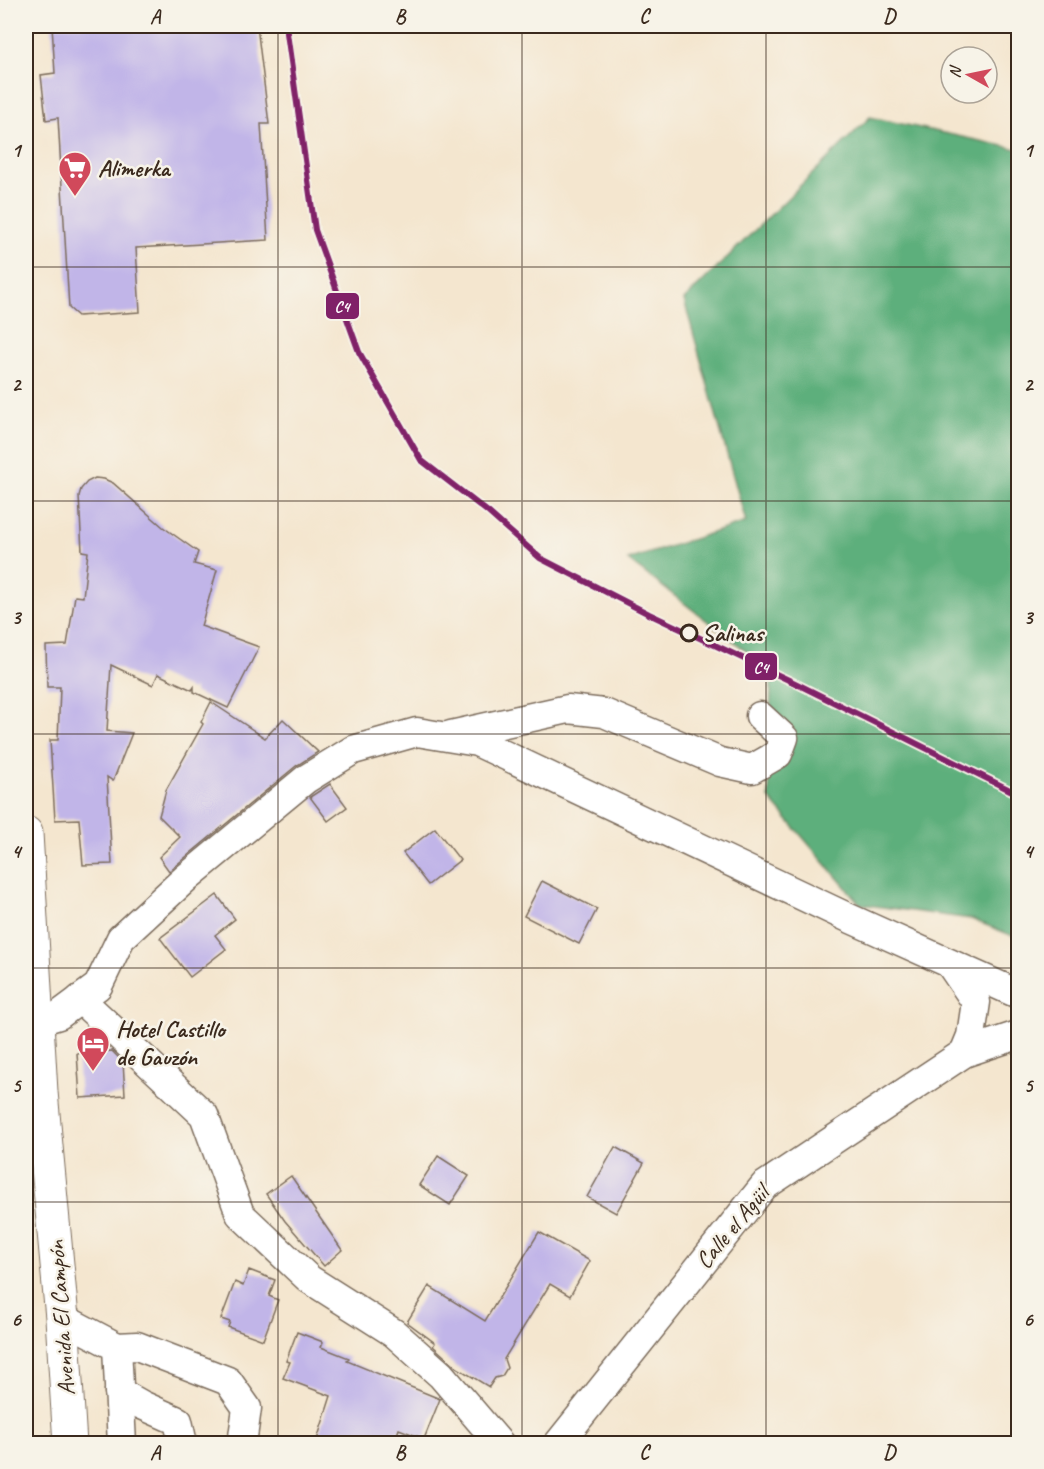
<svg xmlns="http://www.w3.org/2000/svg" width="1044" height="1469" viewBox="0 0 1044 1469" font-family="Caveat,sans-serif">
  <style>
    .forest { fill: #5daf7c; stroke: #4c6c4d; stroke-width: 1.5 }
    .building { fill: #c1b5e8 }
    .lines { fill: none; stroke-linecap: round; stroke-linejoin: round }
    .minor-casing { stroke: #7c6c5c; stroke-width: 31 }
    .major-casing { stroke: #7c6c5c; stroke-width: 35 }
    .minor { stroke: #fff; stroke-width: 28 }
    .major { stroke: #fff; stroke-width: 33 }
    .rail-1-casing { stroke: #f7f3e8; stroke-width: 10 }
    .rail-1 { stroke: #802168; stroke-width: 6 }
    .grid { fill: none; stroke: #3b2a1e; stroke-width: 1.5; stroke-opacity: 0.55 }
    .stop-dot { fill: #f7f3e8; stroke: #3b2a1e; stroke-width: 3 }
    .labels { text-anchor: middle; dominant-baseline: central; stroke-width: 5; stroke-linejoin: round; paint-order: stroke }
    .poi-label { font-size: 24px; font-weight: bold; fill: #3b2a1e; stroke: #f7f3e8; text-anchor: start }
    .stop-label { font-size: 24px; font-weight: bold; fill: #3b2a1e; stroke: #f7f3e8; text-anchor: start }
    .street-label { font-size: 24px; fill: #3b2a1e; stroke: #f7f3e8 }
    .line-badge { stroke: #f7f3e8; stroke-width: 2 }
    .badge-label { font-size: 16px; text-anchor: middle; font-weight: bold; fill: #fff }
    .neatline { fill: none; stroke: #3b2a1e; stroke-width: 2 }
    .grid-label { font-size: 20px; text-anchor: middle; font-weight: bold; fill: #3b2a1e }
  </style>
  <rect width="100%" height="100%" fill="#f7f3e8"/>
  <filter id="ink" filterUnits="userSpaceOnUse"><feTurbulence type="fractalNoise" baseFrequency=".0167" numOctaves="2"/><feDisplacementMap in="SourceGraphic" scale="12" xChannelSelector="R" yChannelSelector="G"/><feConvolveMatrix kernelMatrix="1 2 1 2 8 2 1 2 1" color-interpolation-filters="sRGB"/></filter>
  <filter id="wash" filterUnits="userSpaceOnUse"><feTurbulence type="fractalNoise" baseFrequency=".008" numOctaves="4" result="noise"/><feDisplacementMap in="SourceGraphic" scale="24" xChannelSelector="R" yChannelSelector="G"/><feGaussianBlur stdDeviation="1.35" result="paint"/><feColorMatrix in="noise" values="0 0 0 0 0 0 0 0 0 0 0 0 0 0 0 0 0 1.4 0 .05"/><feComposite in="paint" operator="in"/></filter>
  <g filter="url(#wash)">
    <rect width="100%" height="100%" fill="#f4e6cf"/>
    <path class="forest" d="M 870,117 L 1018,149 L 1018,938 L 971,919 L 860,904 L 769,798 L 771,670 L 628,560 L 746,522 L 684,300 Z"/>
    <g id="blocks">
      <g class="building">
        <path d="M 52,26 L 257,26 L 269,124 L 261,124 L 268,240 L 136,248 L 140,312 L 78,316 L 69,308 L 58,118 L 46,120 L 41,75 L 55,73 Z"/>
        <path d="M 95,478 L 104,479 L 113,483 L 163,527 L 198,552 L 194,564 L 217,570 L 201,626 L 259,647 L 228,708 L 194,692 L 194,687 L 192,690 L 158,674 L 153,685 L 111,665 L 107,731 L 132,733 L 113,781 L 107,777 L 112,864 L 83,865 L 79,819 L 55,820 L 50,740 L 58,740 L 60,687 L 47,687 L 46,646 L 67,645 L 75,596 L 83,597 L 88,552 L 82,551 L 79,496 L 81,489 L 87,482 Z"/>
        <path d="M 211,702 L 265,738 L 283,719 L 318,752 L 296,766 L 169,871 L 159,857 L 180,837 L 159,816 L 166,790 L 203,724 L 201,722 Z"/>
        <path d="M 330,784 L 347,807 L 328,821 L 310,797 Z"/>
        <path d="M 435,828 L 460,860 L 428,885 L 403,853 Z"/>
        <path d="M 542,881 L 597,909 L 579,944 L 524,916 Z"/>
        <path d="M 217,895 L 235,919 L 215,935 L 226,949 L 190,977 L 160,938 Z"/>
        <path d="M 112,1051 L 123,1062 L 125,1095 L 80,1098 L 77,1053 Z"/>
        <path d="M 615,1147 L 644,1163 L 616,1213 L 587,1197 Z"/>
        <path d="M 438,1156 L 469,1176 L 450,1205 L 419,1185 Z"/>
        <path d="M 291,1176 L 342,1250 L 324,1266 L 285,1221 L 266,1194 Z"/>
        <path d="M 539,1232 L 590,1261 L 570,1296 L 550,1284 L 504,1359 L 507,1368 L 502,1376 L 495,1378 L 489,1387 L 456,1367 L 433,1346 L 435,1343 L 407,1322 L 429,1286 L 485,1321 Z"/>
        <path d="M 249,1270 L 275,1280 L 269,1296 L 278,1300 L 263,1340 L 228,1327 L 230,1322 L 221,1319 L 235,1282 L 243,1286 Z"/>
        <path d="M 297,1332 L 323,1342 L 321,1347 L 349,1358 L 347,1361 L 440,1399 L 424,1439 L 399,1429 L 394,1443 L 316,1443 L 331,1396 L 283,1378 L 290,1362 L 286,1361 Z"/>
      </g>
    </g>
  </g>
  <g filter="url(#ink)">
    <use href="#blocks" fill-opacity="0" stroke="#7c6c5c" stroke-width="1.5"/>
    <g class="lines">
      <defs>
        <g id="minor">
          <path d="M 451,735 L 568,709 L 604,713 L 720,762 L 752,769 L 778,754 L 784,738 L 760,716"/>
          <path d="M 950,964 L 976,1002 L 971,1036 L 964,1053"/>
          <path d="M 80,999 L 204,1115 L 240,1214 L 309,1279 L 394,1333 L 441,1375 L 500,1444"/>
          <path d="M 37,1022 L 59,1015 L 98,986 L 121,938 L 186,878 L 306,779 L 353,750 L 417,732 L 477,742 L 849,918 L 1018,994"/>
          <path d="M 62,1318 L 117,1347 L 122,1444"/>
          <path d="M 117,1347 L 137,1346 L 228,1381 L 247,1408 L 242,1444"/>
          <path d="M 119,1392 L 142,1405 L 178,1421 L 183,1444"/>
          <path d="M 558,1444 L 764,1186 L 964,1053 L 1018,1035"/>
        </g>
        <path id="major" d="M 26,833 L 41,1092 L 62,1318 L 70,1444"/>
      </defs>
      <use href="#minor" class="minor-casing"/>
      <use href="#major" class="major-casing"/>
      <use href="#minor" class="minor"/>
      <use href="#major" class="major"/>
      <defs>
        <path id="rail-1" d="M 286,26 L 315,230 L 359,352 L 421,460 L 488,512 L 540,558 L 649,614 L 795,683 L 1018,794"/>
      </defs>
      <use href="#rail-1" class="rail-1-casing"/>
      <use href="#rail-1" class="rail-1"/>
    </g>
  </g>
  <path class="grid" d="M 278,26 L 278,1444M 522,26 L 522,1444M 766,26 L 766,1444M 26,267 L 1018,267M 26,501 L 1018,501M 26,734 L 1018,734M 26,968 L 1018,968M 26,1202 L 1018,1202"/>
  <defs>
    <symbol id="supermarket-pin" viewBox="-11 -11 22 30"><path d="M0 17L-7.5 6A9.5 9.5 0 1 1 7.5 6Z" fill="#d1495b" stroke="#f7f3e8"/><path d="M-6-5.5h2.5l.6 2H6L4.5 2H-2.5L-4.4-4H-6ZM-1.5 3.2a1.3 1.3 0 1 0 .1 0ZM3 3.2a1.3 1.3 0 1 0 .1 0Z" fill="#fff"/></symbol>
    <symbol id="hotel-pin" viewBox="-11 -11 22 30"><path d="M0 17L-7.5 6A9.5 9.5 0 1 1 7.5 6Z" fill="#d1495b" stroke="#f7f3e8"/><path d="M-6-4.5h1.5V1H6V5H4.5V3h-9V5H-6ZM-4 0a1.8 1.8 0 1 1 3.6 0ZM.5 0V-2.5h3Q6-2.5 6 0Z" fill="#fff"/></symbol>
  </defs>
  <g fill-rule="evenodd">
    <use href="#supermarket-pin" x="56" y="149" width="38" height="52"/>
    <use href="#hotel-pin" x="74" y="1024" width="38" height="52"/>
  </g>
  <circle class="stop-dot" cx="689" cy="633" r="8"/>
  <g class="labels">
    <g class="poi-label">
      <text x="98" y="168">Alimerka</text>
      <text x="116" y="1029">Hotel Castillo<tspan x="116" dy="28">de Gauzón</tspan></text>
    </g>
    <g class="stop-label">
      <text x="702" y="633">Salinas</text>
    </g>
    <g class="street-label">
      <text transform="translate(732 1227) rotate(-50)">Calle el Agüil</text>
      <text transform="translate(61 1318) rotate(-94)">Avenida El Campón</text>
    </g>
  </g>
  <g class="line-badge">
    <rect x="325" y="292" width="35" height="28" rx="6" fill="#802168"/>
    <rect x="744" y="652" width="34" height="29" rx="6" fill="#802168"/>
  </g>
  <g class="badge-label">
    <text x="342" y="312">C4</text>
    <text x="761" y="673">C4</text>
  </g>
  <rect width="1044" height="1469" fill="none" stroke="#f7f3e8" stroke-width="66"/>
  <g transform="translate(969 75) rotate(279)"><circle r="28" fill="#f7f3e8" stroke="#aca397" stroke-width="1.5"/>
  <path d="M0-4.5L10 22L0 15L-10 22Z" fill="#d1495b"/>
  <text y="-9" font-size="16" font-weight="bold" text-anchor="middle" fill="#3b2a1e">N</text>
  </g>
  <rect x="33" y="33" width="978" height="1403" class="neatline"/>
  <g class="grid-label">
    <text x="155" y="23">A</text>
    <text x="400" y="23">B</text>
    <text x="644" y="23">C</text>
    <text x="889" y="23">D</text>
    <text x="16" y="157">1</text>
    <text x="1028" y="157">1</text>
    <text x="16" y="391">2</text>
    <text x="1028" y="391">2</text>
    <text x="16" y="624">3</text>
    <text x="1028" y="624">3</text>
    <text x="16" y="858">4</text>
    <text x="1028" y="858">4</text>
    <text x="16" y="1092">5</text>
    <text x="1028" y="1092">5</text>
    <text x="16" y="1326">6</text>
    <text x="1028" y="1326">6</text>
    <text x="155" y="1459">A</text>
    <text x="400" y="1459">B</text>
    <text x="644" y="1459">C</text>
    <text x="889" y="1459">D</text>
  </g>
</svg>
